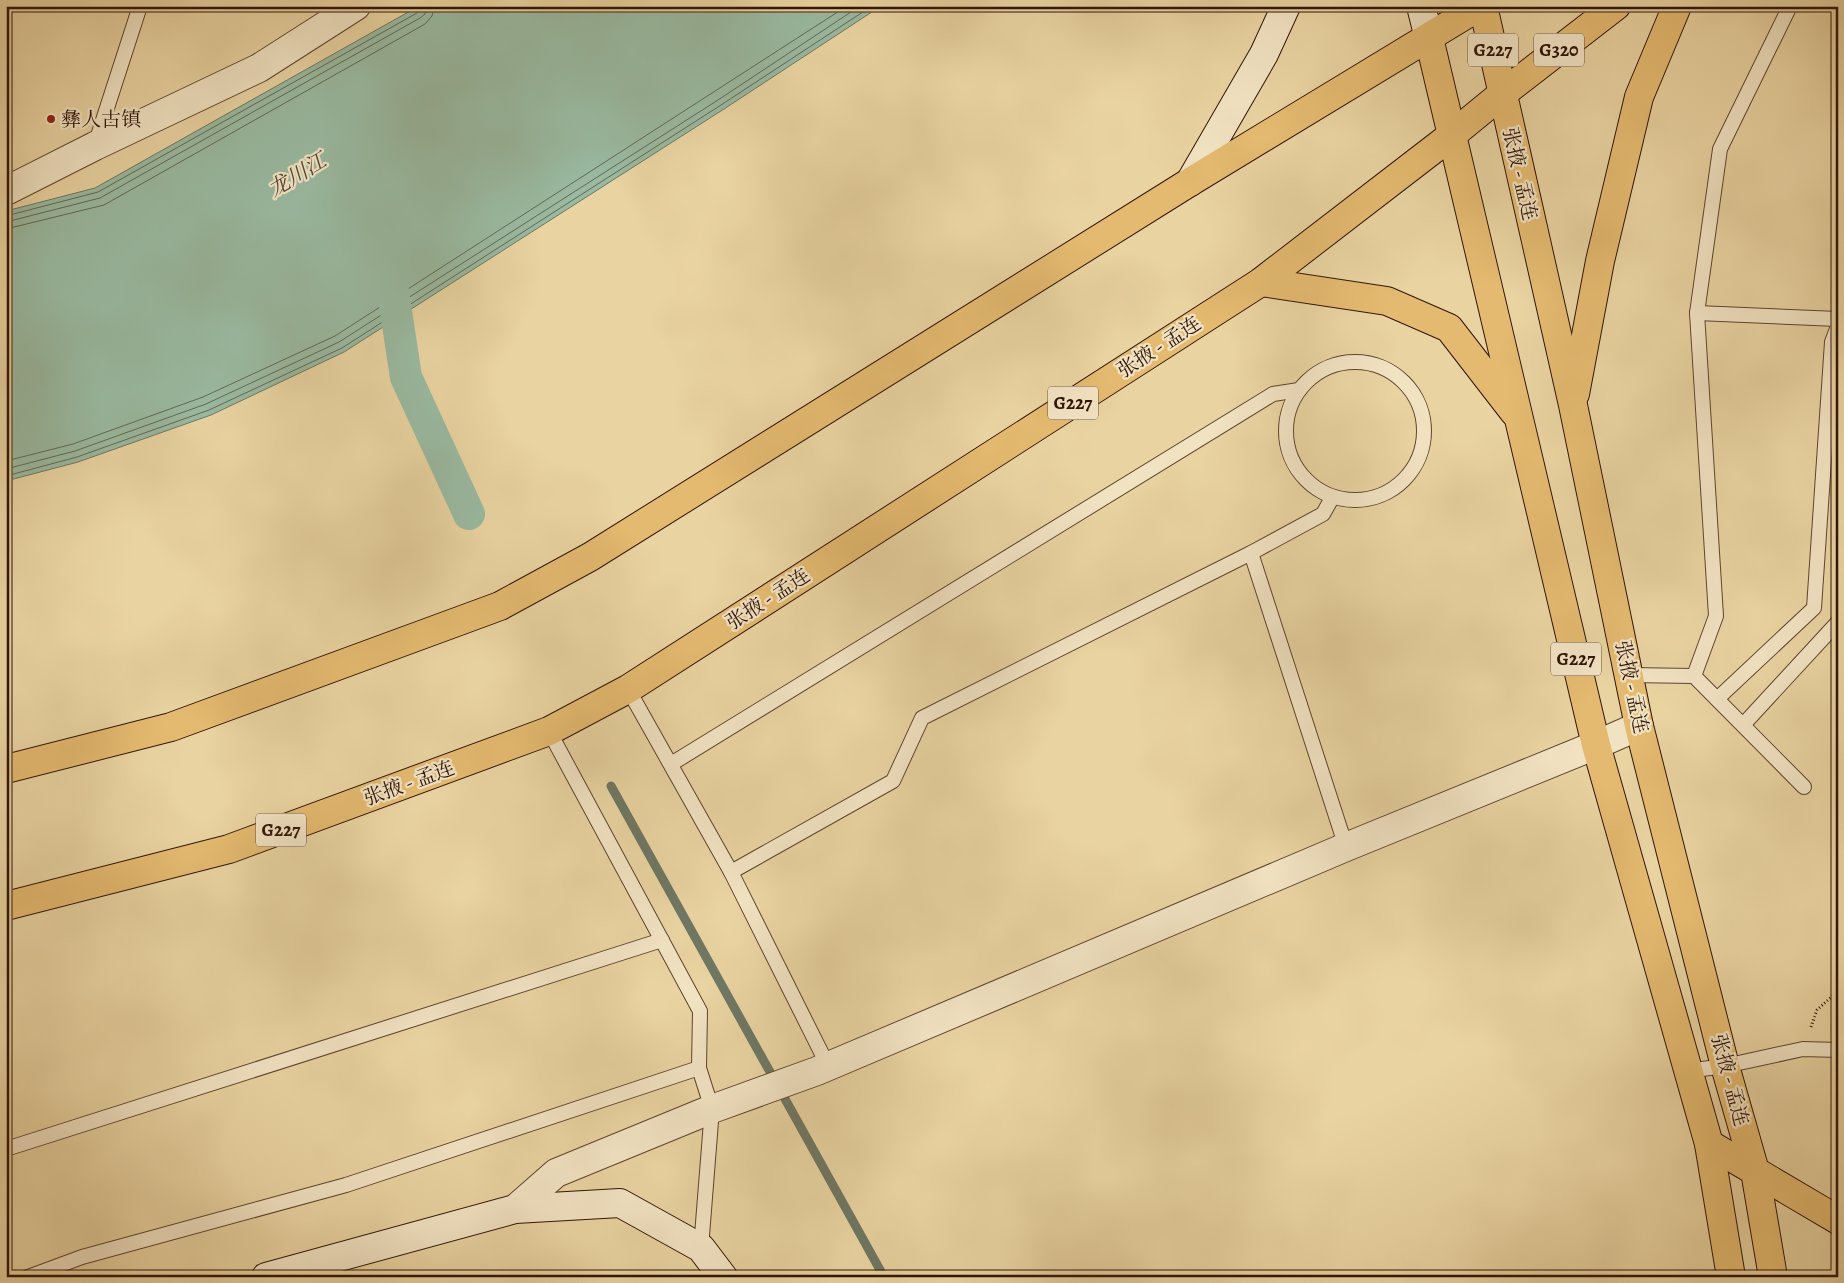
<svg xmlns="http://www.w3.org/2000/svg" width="1844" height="1283" viewBox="0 0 1844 1283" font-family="Alegreya,'Noto Serif SC',serif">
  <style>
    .water { fill: #99b9a0; stroke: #6f7763 }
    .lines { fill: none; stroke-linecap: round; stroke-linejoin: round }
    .shore { stroke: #646754; stroke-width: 1 }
    .stream { stroke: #6f7763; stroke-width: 9 }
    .canal { stroke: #99b9a0; stroke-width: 32 }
    .lane-casing { stroke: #5e442e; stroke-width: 16 }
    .street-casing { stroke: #5e442e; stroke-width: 30 }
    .secondary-casing { stroke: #301507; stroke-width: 30 }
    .primary-casing { stroke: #301507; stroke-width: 30 }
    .highway-casing { stroke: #301507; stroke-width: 30 }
    .path { stroke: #301507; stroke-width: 3; stroke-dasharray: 1 2.5; stroke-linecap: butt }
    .lane { stroke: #f1e2c2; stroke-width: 14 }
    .street { stroke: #f1e2c2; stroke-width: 28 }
    .secondary { stroke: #f1e2c2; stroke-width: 28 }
    .primary { stroke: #e4ba70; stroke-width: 28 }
    .highway { stroke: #e4ba70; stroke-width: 28 }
    .poi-dot { fill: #8f2418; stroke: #f1e2c2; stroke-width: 2 }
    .labels { text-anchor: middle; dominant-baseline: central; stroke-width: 4.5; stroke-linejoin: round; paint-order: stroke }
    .shield { fill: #f1e2c2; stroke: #6a523f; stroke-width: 1 }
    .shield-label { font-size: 19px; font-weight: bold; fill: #301507 }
    .poi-label { font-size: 20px; fill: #301507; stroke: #f1e2c2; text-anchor: start }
    .street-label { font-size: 20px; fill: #301507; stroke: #f1e2c2 }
    .water-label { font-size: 21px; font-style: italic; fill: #504635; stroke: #f1e2c2 }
  </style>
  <rect width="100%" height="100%" fill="#e9d3a1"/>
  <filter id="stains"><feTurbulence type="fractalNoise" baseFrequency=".004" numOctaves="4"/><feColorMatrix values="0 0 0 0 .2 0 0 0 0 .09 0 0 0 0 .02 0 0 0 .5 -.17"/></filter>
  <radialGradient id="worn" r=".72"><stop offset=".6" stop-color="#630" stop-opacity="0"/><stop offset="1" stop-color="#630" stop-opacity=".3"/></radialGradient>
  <path class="water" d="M 419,6 L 881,6 L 724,109 L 344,352 L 211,415 L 78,462 L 6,481 L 6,211 L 95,188 Z"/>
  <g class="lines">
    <g class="shore">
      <path d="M 6,216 L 98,192 L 417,13 L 420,6"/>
      <path d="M 6,222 L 100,198 L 420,18 L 425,14 L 427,6"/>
      <path d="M 6,229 L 104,205 L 425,24 L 432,16 L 434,6"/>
      <path d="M 6,461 L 73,444 L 203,397 L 335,336 L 847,6"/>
      <path d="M 6,469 L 75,451 L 206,404 L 339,342 L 718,100 L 860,6"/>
      <path d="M 6,476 L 77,457 L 209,410 L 342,348 L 721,105 L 872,6"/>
    </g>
    <path class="stream" d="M 611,786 L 884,1277"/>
    <path class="canal" d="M 393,275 L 392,285 L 406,377 L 469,514"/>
    <defs>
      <g id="lane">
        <path d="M 95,145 L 140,6"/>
        <path d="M 1697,313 L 1838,319"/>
        <circle cx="1355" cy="431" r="69"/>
        <path d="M 1251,553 L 1346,847"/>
        <path d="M 1629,675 L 1694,676 L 1804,787"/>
        <path d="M 1694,676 L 1716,616 L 1697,313 L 1720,149 L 1790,6"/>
        <path d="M 628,689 L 731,872 L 828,1066"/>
        <path d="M 1717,699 L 1814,608 L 1832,342 L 1838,326"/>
        <path d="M 1743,725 L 1838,622"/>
        <path d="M 549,731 L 700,1011 L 699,1068 L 712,1109 L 701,1248"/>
        <path d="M 671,764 L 1273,394 L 1299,390"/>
        <path d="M 731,872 L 893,781 L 922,718 L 1251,553 L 1323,514 L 1332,498"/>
        <path d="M 1687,1071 L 1725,1066 L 1803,1049 L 1838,1050"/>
        <path d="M 6,1149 L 662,940"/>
        <path d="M 28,1277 L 82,1257 L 346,1185 L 699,1068"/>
      </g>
      <g id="street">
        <path d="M 6,191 L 95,146 L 259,68 L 356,6"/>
        <path d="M 515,1209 L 556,1173 L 712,1109 L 817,1071 L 1346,847 L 1596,745 L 1639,726"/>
      </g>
      <g id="secondary">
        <path d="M 1421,6 L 1429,38"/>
        <path d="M 1190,182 L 1264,54 L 1286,6"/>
        <path d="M 266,1277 L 515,1209 L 620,1203 L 701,1248 L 723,1277"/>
      </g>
      <path id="primary" d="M 1709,1144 L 1838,1220"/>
      <g id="highway">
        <path d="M 1483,6 L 1573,405 L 1639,726 L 1725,1066 L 1755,1171 L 1773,1277"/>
        <path d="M 1429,38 L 1596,745 L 1709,1144 L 1731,1277"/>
        <path d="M 1261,282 L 1387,301 L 1449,328 L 1514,412"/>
        <path d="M 1575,394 L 1600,261 L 1639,97 L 1677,6"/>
        <path d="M 6,769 L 171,727 L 500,606 L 590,557 L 1190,182 L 1480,6"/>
        <path d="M 6,906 L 229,849 L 549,731 L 628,689 L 1261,282 L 1452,135 L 1502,94 L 1616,6"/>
      </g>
    </defs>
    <use href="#lane" class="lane-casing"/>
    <use href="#street" class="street-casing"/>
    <use href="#secondary" class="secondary-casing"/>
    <use href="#primary" class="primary-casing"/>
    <use href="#highway" class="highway-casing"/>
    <path class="path" d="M 1811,1027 L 1817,1010 L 1838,991"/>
    <use href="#lane" class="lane"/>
    <use href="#street" class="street"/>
    <use href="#secondary" class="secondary"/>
    <use href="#primary" class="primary"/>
    <use href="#highway" class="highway"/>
  </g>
  <circle class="poi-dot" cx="51" cy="119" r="5"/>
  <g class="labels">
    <g class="shield">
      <rect x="1468" y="33.5" width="50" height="33" rx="4"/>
      <rect x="1534" y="33.5" width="50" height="33" rx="4"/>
      <rect x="1048" y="386.5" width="50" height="33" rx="4"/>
      <rect x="1551" y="642.5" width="50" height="33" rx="4"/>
      <rect x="256" y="813.5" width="50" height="33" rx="4"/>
    </g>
    <g class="shield-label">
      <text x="1493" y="50">G227</text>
      <text x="1559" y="50">G320</text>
      <text x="1073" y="403">G227</text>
      <text x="1576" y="659">G227</text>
      <text x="281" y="830">G227</text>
    </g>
    <g class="poi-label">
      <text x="61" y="119">彝人古镇</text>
    </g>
    <g class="street-label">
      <text transform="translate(1520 174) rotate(77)">张掖 - 孟连</text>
      <text transform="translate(1159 347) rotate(-33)">张掖 - 孟连</text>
      <text transform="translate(768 599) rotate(-33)">张掖 - 孟连</text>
      <text transform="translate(1632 687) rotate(78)">张掖 - 孟连</text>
      <text transform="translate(409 783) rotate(-20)">张掖 - 孟连</text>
      <text transform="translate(1730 1080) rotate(75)">张掖 - 孟连</text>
    </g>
    <g class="water-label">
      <text transform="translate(297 175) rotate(-31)">龙川江</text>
    </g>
  </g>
  <rect width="1844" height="1283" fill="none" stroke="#e9d3a1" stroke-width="25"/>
  <rect x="8" y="8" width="1829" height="1268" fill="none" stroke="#301507" stroke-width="2.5"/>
  <rect x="12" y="12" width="1819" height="1258" fill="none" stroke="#301507"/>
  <rect width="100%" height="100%" filter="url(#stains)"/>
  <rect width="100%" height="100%" fill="url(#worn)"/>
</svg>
